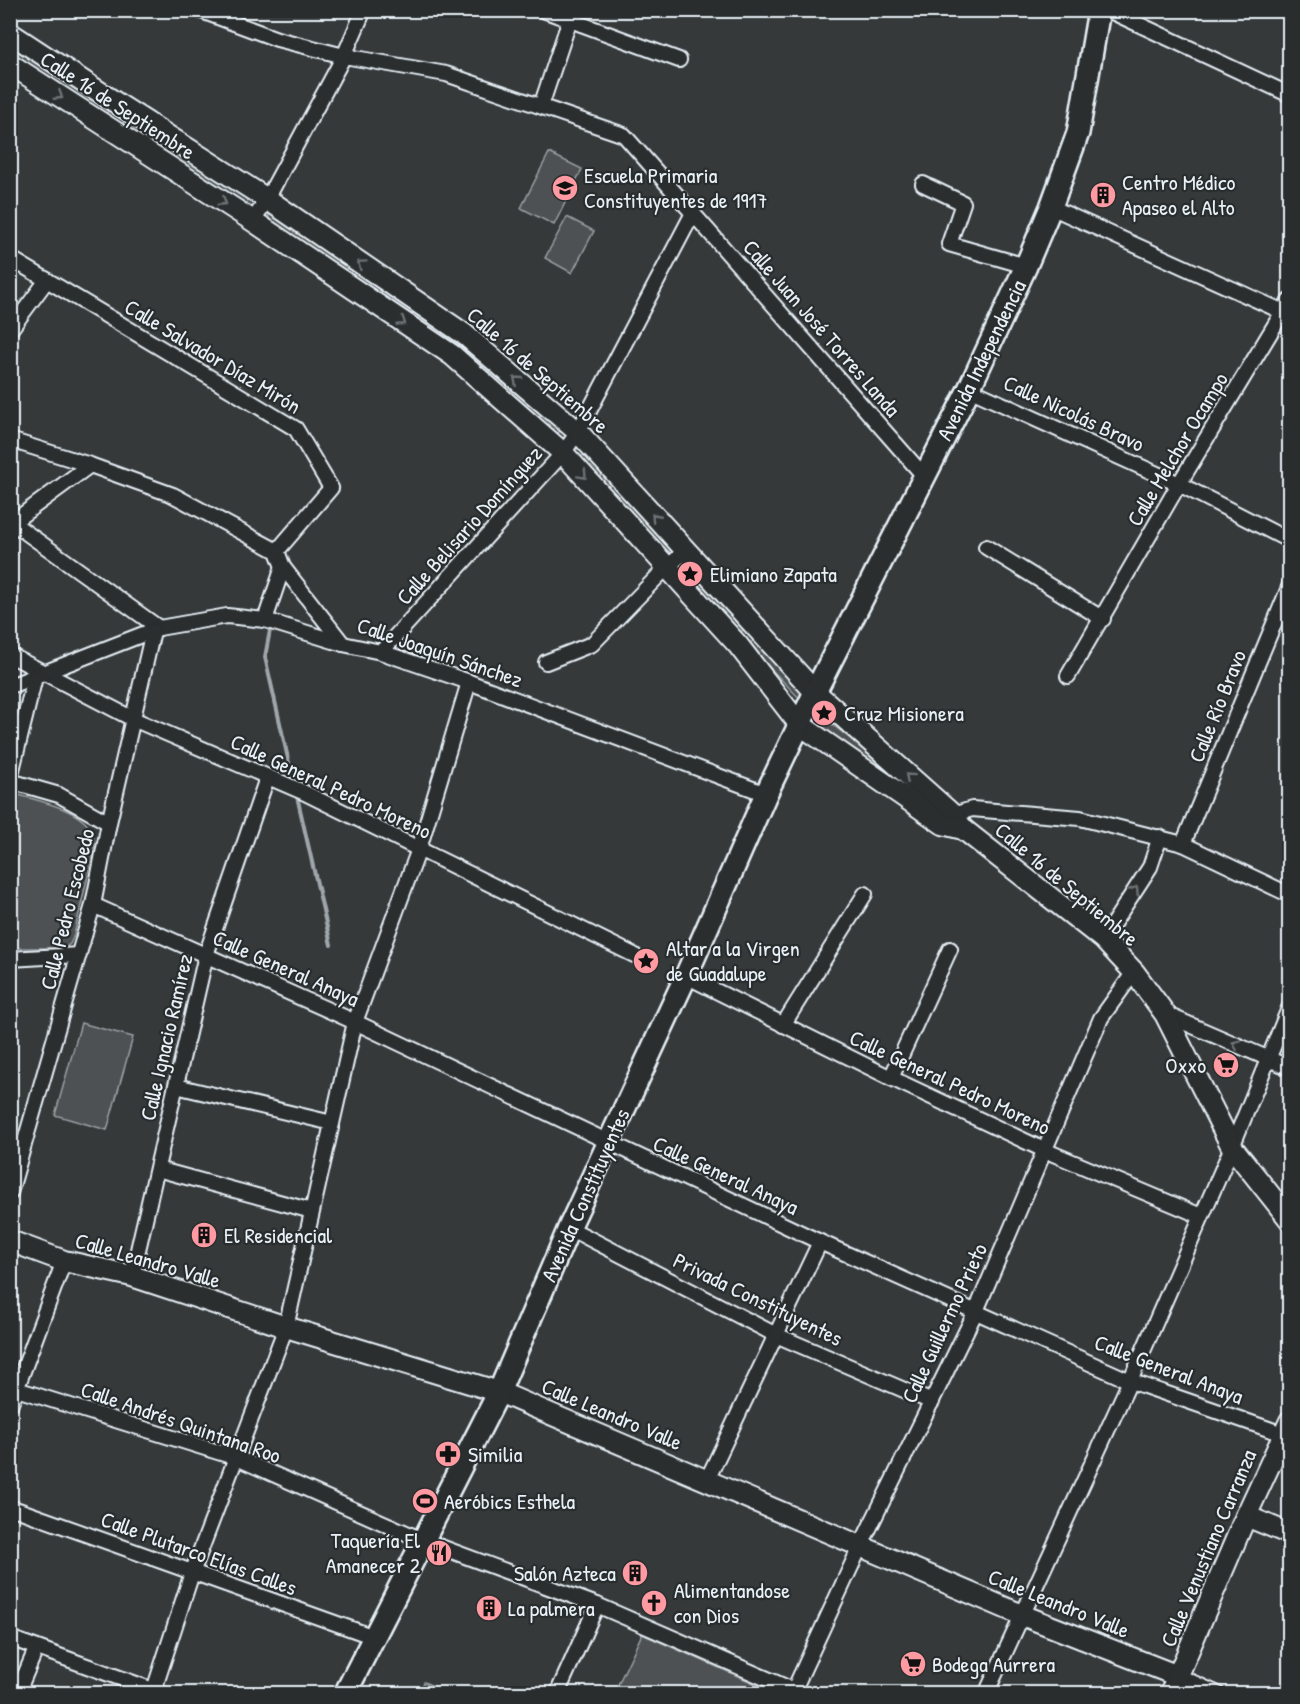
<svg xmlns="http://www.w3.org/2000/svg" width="1300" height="1704" viewBox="0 0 1300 1704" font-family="'Patrick Hand',sans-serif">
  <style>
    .green { fill: #4d5152; stroke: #9aa1a5; stroke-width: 1.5 }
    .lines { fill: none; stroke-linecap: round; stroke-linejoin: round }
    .stream { stroke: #a0a7ac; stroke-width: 4 }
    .street-casing { stroke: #e8f1f8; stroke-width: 18 }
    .secondary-casing { stroke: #e8f1f8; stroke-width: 24 }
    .primary-casing { stroke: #e8f1f8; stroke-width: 26 }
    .street { stroke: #2a2d2e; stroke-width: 14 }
    .secondary { stroke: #2a2d2e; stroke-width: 20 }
    .primary { stroke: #2a2d2e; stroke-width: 21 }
    .oneway { stroke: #6c7275 }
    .labels { text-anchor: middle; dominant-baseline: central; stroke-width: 4.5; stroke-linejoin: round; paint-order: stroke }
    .street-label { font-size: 22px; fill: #e8f1f8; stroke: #2a2d2e }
    .poi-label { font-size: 22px; fill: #e8f1f8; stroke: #2a2d2e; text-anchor: start }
  </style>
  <rect width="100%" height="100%" fill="#35393a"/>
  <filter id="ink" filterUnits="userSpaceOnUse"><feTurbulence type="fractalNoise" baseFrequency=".0167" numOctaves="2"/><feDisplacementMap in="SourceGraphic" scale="12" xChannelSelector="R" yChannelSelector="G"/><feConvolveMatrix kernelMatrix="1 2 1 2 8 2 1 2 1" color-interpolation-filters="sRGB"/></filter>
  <g filter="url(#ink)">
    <g class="green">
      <path d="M 10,40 L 111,107 L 106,114 L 11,54 Z"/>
      <path d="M 127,117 L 259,202 L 254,211 L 121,126 Z"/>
      <path d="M 549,153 L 582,169 L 554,225 L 521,208 Z"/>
      <path d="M 273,209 L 455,338 L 450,345 L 266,220 Z"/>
      <path d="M 567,217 L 594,231 L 572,273 L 545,258 Z"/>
      <path d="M 469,347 L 564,427 L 555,436 L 461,357 Z"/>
      <path d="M 586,452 L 673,548 L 666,554 L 578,460 Z"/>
      <path d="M 687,563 L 746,628 L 738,634 L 679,570 Z"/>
      <path d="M 756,638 L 807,691 L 800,699 L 748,645 Z"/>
      <path d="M 815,711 L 930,801 L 933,808 L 808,721 Z"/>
      <path d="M 11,793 C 38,801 102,811 94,850 L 74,935 L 70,944 L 64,948 L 11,948 Z"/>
      <path d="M 81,1023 L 133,1037 L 107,1130 L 55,1115 Z"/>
      <path d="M 642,1634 L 776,1693 L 614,1693 Z"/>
      <path d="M 424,1682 L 449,1693 L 419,1693 Z"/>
    </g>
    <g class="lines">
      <g class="stream">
        <path d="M 271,625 L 265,657 L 294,785"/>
        <path d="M 296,792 L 331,945"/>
      </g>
      <defs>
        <g id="street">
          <path d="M 199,10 L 277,39 L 344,56 L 446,74 L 624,135 L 924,476"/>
          <path d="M 543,10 L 679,60"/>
          <path d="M 1108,10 L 1290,95"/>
          <path d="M 541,106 L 573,10"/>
          <path d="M 923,184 L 963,203 L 949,244 L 1026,266"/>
          <path d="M 1051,207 L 1290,315"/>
          <path d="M 253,221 L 267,199 L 344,56 L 364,10"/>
          <path d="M 10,258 L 296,429 L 331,488 L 277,551"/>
          <path d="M 10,330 L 47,280"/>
          <path d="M 969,389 L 1179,484 L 1290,541"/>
          <path d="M 10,440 L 90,465 L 173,495 L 277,551 L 283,567 L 343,644"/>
          <path d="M 10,521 L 159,628"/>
          <path d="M 10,524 L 90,465"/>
          <path d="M 986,547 L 1103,619"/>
          <path d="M 265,620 L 283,567"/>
          <path d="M 381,652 L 563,453 L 578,432 L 693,213"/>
          <path d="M 10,655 L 133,719 L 303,792 L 634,955"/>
          <path d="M 546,662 L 592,644 L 667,567 L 686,551"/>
          <path d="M 1068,676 L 1179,484 L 1290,300"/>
          <path d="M 10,686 L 159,628 L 227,616 L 265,620 L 343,644 L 381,652 L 469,682 L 766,794"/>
          <path d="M 10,778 L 35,677"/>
          <path d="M 10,781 L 59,795 L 109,823"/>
          <path d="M 947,821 L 953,815 L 972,809 L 1080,818 L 1183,844 L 1290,895"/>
          <path d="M 1183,844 L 1290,585"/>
          <path d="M 93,905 L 355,1022 L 820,1242 L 1130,1381 L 1283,1434"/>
          <path d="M 1103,939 L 1150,867 L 1160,837"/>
          <path d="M 10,959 L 79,955"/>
          <path d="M 686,976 L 891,1078 L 1044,1150 L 1201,1216"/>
          <path d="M 1165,1014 L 1290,1068"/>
          <path d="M 783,1025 L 865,894"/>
          <path d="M 891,1078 L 950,949"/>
          <path d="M 176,1086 L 332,1123"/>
          <path d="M 157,1169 L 312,1211"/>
          <path d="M 10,1193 L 93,905 L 109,823 L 153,631"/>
          <path d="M 569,1228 L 776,1335 L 932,1402"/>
          <path d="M 132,1276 L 206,955 L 267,778"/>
          <path d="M 10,1387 L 237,1458 L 422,1540 L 597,1605 L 802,1694"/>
          <path d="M 10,1406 L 64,1261"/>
          <path d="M 707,1480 L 820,1242"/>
          <path d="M 10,1507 L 374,1637"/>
          <path d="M 10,1638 L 161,1693"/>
          <path d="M 1178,1676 L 1218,1694"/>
          <path d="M 154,1690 L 192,1573 L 286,1327 L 355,1022 L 419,849 L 469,682"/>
          <path d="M 17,1694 L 36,1649"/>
          <path d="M 557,1694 L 597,1605"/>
          <path d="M 792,1694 L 860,1547 L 976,1311 L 1101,1018 L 1134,972"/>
          <path d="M 986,1694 L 1130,1381 L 1232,1147 L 1290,1006"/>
        </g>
        <g id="secondary">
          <path d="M 10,33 L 118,104 L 267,199 L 464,334 L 578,432 L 815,692 L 953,815 L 963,829 L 1103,939 L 1134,972 L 1165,1014 L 1232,1147 L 1290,1220"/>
          <path d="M 10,64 L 253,221 L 452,355 L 563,453 L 738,645 L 799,724 L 943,824 L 963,829"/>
          <path d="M 10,1241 L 64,1261 L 132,1276 L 286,1327 L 499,1392 L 1022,1615 L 1178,1676"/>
          <path d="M 1246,1516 L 1290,1534"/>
          <path d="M 1170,1694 L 1246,1516 L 1290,1421"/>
        </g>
        <path id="primary" d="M 345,1694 L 499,1392 L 569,1228 L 686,976 L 766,794 L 815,692 L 969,389 L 1026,266 L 1051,207 L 1078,133 L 1099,10"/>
      </defs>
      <use href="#street" class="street-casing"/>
      <use href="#secondary" class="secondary-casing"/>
      <use href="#primary" class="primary-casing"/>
      <use href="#street" class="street"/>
      <use href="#secondary" class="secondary"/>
      <use href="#primary" class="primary"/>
    </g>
    <defs><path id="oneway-chevron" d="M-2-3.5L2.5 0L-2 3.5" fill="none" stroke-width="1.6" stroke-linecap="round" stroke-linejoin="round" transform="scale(1.5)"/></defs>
    <g class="oneway">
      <use href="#oneway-chevron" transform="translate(59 96) rotate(33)"/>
      <use href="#oneway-chevron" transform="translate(223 202) rotate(33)"/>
      <use href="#oneway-chevron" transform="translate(361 264) rotate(-145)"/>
      <use href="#oneway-chevron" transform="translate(402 322) rotate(34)"/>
      <use href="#oneway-chevron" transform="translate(517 380) rotate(-139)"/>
      <use href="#oneway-chevron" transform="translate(583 475) rotate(47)"/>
      <use href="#oneway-chevron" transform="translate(655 517) rotate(-132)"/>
      <use href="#oneway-chevron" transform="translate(909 777) rotate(-138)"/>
      <use href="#oneway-chevron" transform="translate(1135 890) rotate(-57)"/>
      <use href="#oneway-chevron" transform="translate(1236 1044) rotate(-157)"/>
    </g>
  </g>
  <defs>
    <symbol id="school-disc" viewBox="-11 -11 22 22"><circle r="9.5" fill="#ff9aa2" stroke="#2a2d2e"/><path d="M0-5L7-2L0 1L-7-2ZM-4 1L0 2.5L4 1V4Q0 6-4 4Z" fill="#111"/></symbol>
    <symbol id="building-disc" viewBox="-11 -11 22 22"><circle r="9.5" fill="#ff9aa2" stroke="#2a2d2e"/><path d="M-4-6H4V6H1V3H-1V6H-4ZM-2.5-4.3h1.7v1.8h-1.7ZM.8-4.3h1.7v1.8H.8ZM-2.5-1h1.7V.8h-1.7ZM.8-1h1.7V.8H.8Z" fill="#111"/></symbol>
    <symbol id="sight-disc" viewBox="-11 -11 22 22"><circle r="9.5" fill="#ff9aa2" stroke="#2a2d2e"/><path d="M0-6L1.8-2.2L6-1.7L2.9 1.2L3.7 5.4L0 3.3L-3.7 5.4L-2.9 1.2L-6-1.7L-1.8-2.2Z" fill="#111"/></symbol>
    <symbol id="supermarket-disc" viewBox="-11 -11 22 22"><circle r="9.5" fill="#ff9aa2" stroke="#2a2d2e"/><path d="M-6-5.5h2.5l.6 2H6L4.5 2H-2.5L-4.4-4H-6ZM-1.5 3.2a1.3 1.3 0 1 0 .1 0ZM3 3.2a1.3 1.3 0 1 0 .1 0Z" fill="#111"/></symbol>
    <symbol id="pharmacy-disc" viewBox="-11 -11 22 22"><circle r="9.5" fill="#ff9aa2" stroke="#2a2d2e"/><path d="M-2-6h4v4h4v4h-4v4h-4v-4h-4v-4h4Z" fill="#111"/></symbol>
    <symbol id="stadium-disc" viewBox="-11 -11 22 22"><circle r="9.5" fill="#ff9aa2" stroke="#2a2d2e"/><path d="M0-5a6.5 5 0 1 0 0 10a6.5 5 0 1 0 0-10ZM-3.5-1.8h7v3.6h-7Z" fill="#111"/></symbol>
    <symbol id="restaurant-disc" viewBox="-11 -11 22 22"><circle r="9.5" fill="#ff9aa2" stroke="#2a2d2e"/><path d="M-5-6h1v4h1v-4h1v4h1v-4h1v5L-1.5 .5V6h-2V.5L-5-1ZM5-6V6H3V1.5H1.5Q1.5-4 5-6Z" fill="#111"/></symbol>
    <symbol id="church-disc" viewBox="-11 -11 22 22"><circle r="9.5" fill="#ff9aa2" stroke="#2a2d2e"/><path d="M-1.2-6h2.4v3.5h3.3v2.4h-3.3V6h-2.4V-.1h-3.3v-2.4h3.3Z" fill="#111"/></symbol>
  </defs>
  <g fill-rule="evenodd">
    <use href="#school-disc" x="550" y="173" width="30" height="30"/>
    <use href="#building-disc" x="1088" y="180" width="30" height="30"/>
    <use href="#sight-disc" x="675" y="559" width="30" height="30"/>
    <use href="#sight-disc" x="809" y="698" width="30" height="30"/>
    <use href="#sight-disc" x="631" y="946" width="30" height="30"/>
    <use href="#supermarket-disc" x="1211" y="1050" width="30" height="30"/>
    <use href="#building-disc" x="189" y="1220" width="30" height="30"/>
    <use href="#pharmacy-disc" x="433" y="1439" width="30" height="30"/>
    <use href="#stadium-disc" x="410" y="1486" width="30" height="30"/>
    <use href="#restaurant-disc" x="424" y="1538" width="30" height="30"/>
    <use href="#building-disc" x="620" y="1558" width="30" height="30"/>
    <use href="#church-disc" x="639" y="1588" width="30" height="30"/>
    <use href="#building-disc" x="474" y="1593" width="30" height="30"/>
    <use href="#supermarket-disc" x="898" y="1649" width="30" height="30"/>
  </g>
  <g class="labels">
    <g class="street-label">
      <text transform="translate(118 105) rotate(33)">Calle 16 de Septiembre</text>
      <text transform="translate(822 328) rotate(49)">Calle Juan José Torres Landa</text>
      <text transform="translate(213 356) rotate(31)">Calle Salvador Díaz Mirón</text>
      <text transform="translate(981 360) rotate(-64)">Avenida Independencia</text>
      <text transform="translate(538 370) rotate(41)">Calle 16 de Septiembre</text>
      <text transform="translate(1074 413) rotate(25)">Calle Nicolás Bravo</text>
      <text transform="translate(1177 449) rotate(-59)">Calle Melchor Ocampo</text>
      <text transform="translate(469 525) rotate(-48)">Calle Belisario Domínguez</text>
      <text transform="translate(440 652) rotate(19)">Calle Joaquín Sánchez</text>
      <text transform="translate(1217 706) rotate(-68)">Calle Río Bravo</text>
      <text transform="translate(331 786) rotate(25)">Calle General Pedro Moreno</text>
      <text transform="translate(1067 884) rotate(40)">Calle 16 de Septiembre</text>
      <text transform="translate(67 909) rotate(-76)">Calle Pedro Escobedo</text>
      <text transform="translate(286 968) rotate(24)">Calle General Anaya</text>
      <text transform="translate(166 1037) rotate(-77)">Calle Ignacio Ramírez</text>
      <text transform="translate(950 1082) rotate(25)">Calle General Pedro Moreno</text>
      <text transform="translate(726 1175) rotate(25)">Calle General Anaya</text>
      <text transform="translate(585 1195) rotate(-66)">Avenida Constituyentes</text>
      <text transform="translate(148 1260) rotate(16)">Calle Leandro Valle</text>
      <text transform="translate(758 1299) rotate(26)">Privada Constituyentes</text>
      <text transform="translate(944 1323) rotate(-65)">Calle Guillermo Prieto</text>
      <text transform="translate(1169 1369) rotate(21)">Calle General Anaya</text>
      <text transform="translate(612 1414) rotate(23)">Calle Leandro Valle</text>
      <text transform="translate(181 1422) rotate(19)">Calle Andrés Quintana Roo</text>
      <text transform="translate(1208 1548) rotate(-67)">Calle Venustiano Carranza</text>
      <text transform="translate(199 1553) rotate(20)">Calle Plutarco Elías Calles</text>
      <text transform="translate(1059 1603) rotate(22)">Calle Leandro Valle</text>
    </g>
    <g class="poi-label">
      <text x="584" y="175">Escuela Primaria<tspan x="584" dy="25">Constituyentes de 1917</tspan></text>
      <text x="1122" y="182">Centro Médico<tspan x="1122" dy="25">Apaseo el Alto</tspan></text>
      <text x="710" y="574">Elimiano Zapata</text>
      <text x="844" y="713">Cruz Misionera</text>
      <text x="666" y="948">Altar a la Virgen<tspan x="666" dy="25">de Guadalupe</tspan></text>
      <text x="1206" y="1065" text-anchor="end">Oxxo</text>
      <text x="224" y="1235">El Residencial</text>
      <text x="468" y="1454">Similia</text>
      <text x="444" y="1501">Aeróbics Esthela</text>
      <text x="420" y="1540" text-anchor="end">Taquería El<tspan x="420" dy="25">Amanecer 2</tspan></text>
      <text x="616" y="1573" text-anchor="end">Salón Azteca</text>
      <text x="674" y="1590">Alimentandose<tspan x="674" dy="25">con Dios</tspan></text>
      <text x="508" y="1608">La palmera</text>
      <text x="932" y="1664">Bodega Aurrera</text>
    </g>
  </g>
  <rect width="1300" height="1704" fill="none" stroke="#2a2d2e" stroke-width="36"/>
  <rect x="18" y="18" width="1264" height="1668" fill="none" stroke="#e8f1f8" stroke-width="2" filter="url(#ink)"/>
</svg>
